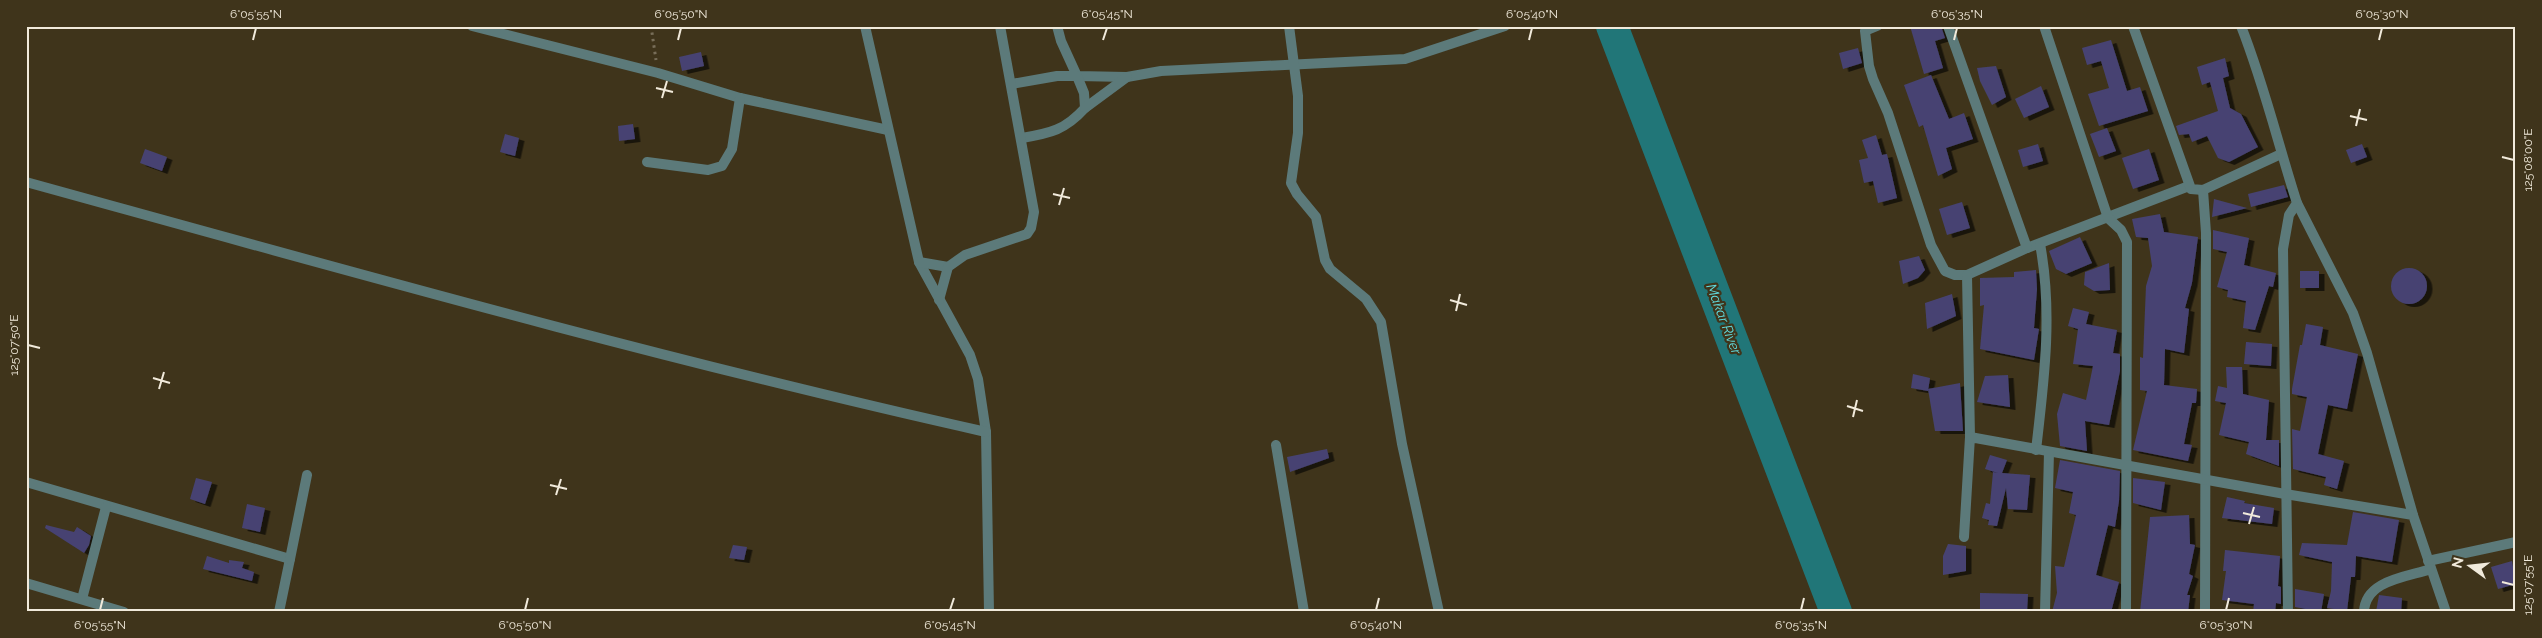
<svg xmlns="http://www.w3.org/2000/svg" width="2542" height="638" viewBox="0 0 2542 638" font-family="Raleway,sans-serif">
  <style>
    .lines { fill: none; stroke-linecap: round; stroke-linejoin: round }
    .river { stroke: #217678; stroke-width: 32 }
    .building { fill: #464372; filter: url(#shadow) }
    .path { stroke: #786e59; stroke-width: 3; stroke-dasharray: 2.5 4; stroke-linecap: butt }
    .minor { stroke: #5c7a7a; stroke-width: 10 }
    .ticks { fill: none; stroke: #f1eadb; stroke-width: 2 }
    .labels { text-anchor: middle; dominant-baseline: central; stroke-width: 4.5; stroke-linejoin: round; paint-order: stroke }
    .water-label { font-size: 14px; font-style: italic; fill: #61dadd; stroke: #3f341b }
    .neatline { fill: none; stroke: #f1eadb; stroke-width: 2 }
    .ticks-label { font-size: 12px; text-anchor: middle; fill: #f1eadb }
  </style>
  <defs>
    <filter id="shadow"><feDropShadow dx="5.5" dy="3" stdDeviation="0" flood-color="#0009"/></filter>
  </defs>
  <rect width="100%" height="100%" fill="#3f341b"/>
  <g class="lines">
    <path class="river" d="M 1612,26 L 1836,612"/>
  </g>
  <g class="building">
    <path d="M 1910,26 L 1941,26 L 1945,38 L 1935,41 L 1943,68 L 1924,74 Z"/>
    <path d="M 2111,40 L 2127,91 L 2140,87 L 2148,111 L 2099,126 L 2088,94 L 2109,88 L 2101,61 L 2087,65 L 2082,48 Z"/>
    <path d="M 1858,48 L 1862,63 L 1843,69 L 1839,53 Z"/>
    <path d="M 701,52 L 704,66 L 682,71 L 679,57 Z"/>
    <path d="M 2225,58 L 2229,76 L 2223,78 L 2230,108 L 2241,114 L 2258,147 L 2229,162 L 2218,158 L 2207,136 L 2192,142 L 2189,134 L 2179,135 L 2176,126 L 2218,111 L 2210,82 L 2202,85 L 2197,67 Z"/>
    <path d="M 1996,66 L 2006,97 L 1992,105 L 1980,81 L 1977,68 Z"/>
    <path d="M 1931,75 L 1949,119 L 1964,113 L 1973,139 L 1946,148 L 1952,169 L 1938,176 L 1923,125 L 1919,127 L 1904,85 Z"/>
    <path d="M 2041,86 L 2049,107 L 2024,118 L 2015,99 Z"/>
    <path d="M 633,124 L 635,139 L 619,141 L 618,126 Z"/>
    <path d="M 2107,128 L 2116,151 L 2099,157 L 2090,134 Z"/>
    <path d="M 505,134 L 519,138 L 515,156 L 500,152 Z"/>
    <path d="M 1876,135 L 1882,155 L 1887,154 L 1897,198 L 1878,203 L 1873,181 L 1864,183 L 1859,160 L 1868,158 L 1862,140 Z"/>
    <path d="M 2038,144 L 2043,161 L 2023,167 L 2018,150 Z"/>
    <path d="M 2362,144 L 2367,157 L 2351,163 L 2346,150 Z"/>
    <path d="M 145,149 L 167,157 L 162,171 L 140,163 Z"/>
    <path d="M 2149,149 L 2159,180 L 2133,189 L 2122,158 Z"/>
    <path d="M 2284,185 L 2288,197 L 2251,207 L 2248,194 Z"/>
    <path d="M 2214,199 L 2247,208 L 2212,217 Z"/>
    <path d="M 1962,202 L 1970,228 L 1947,235 L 1939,209 Z"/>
    <path d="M 2160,214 L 2164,232 L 2198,237 L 2192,283 L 2185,308 L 2189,309 L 2184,353 L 2165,349 L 2164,385 L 2197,389 L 2196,403 L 2192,403 L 2184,444 L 2192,445 L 2188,461 L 2133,450 L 2147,391 L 2140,390 L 2140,357 L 2143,358 L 2146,286 L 2152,266 L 2148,238 L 2136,237 L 2132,219 Z"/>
    <path d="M 2213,230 L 2249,238 L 2244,265 L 2276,273 L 2273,287 L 2269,286 L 2255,330 L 2243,328 L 2246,301 L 2227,297 L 2228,290 L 2217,287 L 2227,252 L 2213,249 Z"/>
    <path d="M 2080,237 L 2092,263 L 2066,274 L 2056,269 L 2049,251 Z"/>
    <path d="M 1919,256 L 1925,270 L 1918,278 L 1903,284 L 1899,261 Z"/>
    <path d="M 2109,263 L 2110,290 L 2094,291 L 2084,285 L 2085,272 Z"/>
    <circle cx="2409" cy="286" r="18"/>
    <path d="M 2036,270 L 2037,289 L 2034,328 L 2039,329 L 2034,360 L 1980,349 L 1984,305 L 1980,306 L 1980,278 L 2014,277 L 2014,272 Z"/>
    <rect x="2300" y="271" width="19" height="17"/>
    <path d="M 1952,294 L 1956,316 L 1927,329 L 1925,303 Z"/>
    <path d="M 2073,308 L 2089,312 L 2086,324 L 2117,330 L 2113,353 L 2120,354 L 2120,371 L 2109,425 L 2085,421 L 2087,451 L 2060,446 L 2057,414 L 2063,393 L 2086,400 L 2093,366 L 2073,364 L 2078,329 L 2068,326 Z"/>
    <path d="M 2306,324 L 2323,327 L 2320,345 L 2358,354 L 2347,409 L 2328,405 L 2318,454 L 2344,461 L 2337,489 L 2324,485 L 2326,477 L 2293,469 L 2292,429 L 2300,431 L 2307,397 L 2292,394 L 2292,389 L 2300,345 L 2302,345 Z"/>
    <path d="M 2246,342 L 2272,344 L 2271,366 L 2244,364 Z"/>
    <path d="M 2226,367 L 2242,367 L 2243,394 L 2269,400 L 2266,440 L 2279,440 L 2279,466 L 2246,454 L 2249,442 L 2219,435 L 2226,403 L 2215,401 L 2218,386 L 2227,388 Z"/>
    <path d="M 1913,374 L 1930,378 L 1928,391 L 1911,388 Z"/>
    <path d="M 2008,375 L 2010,407 L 1977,402 L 1985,376 Z"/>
    <path d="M 1960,383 L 1963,431 L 1935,431 L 1928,389 Z"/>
    <path d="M 1327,449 L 1329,458 L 1290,472 L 1287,457 Z"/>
    <path d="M 1990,455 L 2007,460 L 2002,473 L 2030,475 L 2027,510 L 2008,509 L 2006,488 L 1997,526 L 1988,525 L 1989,520 L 1982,518 L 1986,503 L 1990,504 L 1993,472 L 1998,473 L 1985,469 Z"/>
    <path d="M 2060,460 L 2120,471 L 2119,501 L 2115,527 L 2108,525 L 2096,575 L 2119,582 L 2111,612 L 2052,612 L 2057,593 L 2055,566 L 2064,567 L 2076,515 L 2069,513 L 2073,492 L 2055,488 Z"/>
    <path d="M 196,478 L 212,482 L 205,504 L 190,499 Z"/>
    <path d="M 2133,478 L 2165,482 L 2161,510 L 2133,503 Z"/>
    <path d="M 2227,497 L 2245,501 L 2244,503 L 2274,508 L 2272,524 L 2222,518 Z"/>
    <path d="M 247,504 L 265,508 L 260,532 L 242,528 Z"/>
    <path d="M 2353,512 L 2399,520 L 2392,562 L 2356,556 L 2355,577 L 2351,577 L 2347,611 L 2327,608 L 2331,591 L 2332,562 L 2299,555 L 2302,543 L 2347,545 Z"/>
    <path d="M 2189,515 L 2190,544 L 2195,545 L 2189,574 L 2193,576 L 2187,595 L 2190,595 L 2188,612 L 2140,612 L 2150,517 Z"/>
    <path d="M 46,525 L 74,532 L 77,527 L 91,536 L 89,545 L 84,553 L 45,528 Z"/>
    <path d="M 1948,544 L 1966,546 L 1966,571 L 1943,575 L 1943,556 Z"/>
    <path d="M 733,545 L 747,547 L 744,560 L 729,558 Z"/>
    <path d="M 2225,550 L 2280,556 L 2278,586 L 2281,587 L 2281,604 L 2276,603 L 2275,612 L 2253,612 L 2254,604 L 2222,600 L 2226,571 L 2223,571 Z"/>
    <path d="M 207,556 L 229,563 L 229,560 L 244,562 L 242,568 L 254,572 L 252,581 L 203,569 Z"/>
    <path d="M 2512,561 L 2516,584 L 2498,589 L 2491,567 Z"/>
    <path d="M 2295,589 L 2324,594 L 2321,612 L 2295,607 Z"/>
    <path d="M 1980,593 L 2028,594 L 2027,612 L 1980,612 Z"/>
    <path d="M 2379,595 L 2402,598 L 2401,612 L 2376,612 Z"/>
  </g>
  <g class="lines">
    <path class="path" d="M 651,26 L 656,60"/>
    <g class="minor">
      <path d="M 472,26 L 658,73 L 740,98 L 888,130"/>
      <path d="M 865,26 L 919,262 L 970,355 L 978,379 L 986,432 L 989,612"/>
      <path d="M 1057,26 L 1061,41 L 1077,76 L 1127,77 L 1161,71 L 1405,59 L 1505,26"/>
      <path d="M 1289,26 L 1298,96 L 1298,133 L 1291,183 L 1297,194 L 1316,217 L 1325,260 L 1330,269 L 1366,299 L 1381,322 L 1402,444 L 1439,612"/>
      <path d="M 1877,26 L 1865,31 L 1869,66 L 1873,79 L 1888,113 L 1931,245 L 1945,271 L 1955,275 L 1967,275 L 2027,248 L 2189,186"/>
      <path d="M 1948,26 L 2027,248"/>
      <path d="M 2044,26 L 2108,218 L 2121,230 L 2127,242 L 2126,612"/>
      <path d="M 2133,26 L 2191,189 L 2203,190 L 2281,154"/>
      <path d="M 2241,26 C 2264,84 2278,144 2297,203 L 2289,215 L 2283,249 L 2288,612"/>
      <path d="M 1012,84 L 1057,76 L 1077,76 L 1084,93 L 1085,108 C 1065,130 1051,133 1022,138"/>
      <path d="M 1085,108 L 1127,77"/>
      <path d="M 647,162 L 708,170 L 722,166 L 732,149 L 740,98"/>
      <path d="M 26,182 C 345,270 663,360 986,432"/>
      <path d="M 2203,190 L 2206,233 L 2205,612"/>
      <path d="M 2297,203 L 2353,313 L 2367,353 L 2413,515"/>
      <path d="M 919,262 L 948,267"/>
      <path d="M 1967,275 L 1970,437"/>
      <path d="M 939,300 L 948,267 L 965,255 L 1027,234 L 1031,228 L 1034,212 L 1000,26"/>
      <path d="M 1276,445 L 1304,612"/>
      <path d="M 2036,450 C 2044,381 2053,313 2040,244"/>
      <path d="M 26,482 L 290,559 L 279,612"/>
      <path d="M 1964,537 L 1970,437 L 2285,494 L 2413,515 L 2446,612"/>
      <path d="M 290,559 L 307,475"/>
      <path d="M 2428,561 L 2516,542"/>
      <path d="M 26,583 L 124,612"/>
      <path d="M 82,599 L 106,507"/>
      <path d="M 2045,612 L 2049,452"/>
      <path d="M 2364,612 C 2365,580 2407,577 2431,569"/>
    </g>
  </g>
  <path class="ticks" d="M 253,40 L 256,28M 678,40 L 681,28M 1103,40 L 1107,28M 1529,40 L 1532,28M 1954,40 L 1957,28M 2379,40 L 2382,28M 656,88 L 673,92M 662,98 L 667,81M 2350,116 L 2367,120M 2356,126 L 2360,109M 2502,157 L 2514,160M 1053,194 L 1070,198M 1059,205 L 1064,188M 1450,300 L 1467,305M 1456,311 L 1460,294M 28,345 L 40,348M 153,378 L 170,383M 159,389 L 164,372M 1847,406 L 1863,411M 1853,417 L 1857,400M 550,485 L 567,489M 556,495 L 561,479M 2243,513 L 2260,517M 2249,524 L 2254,507M 2502,582 L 2514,585M 100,610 L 103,598M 525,610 L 528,598M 950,610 L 954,598M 1376,610 L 1379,598M 1801,610 L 1804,598M 2226,610 L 2229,598"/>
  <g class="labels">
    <g class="water-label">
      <text transform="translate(1724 319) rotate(69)">Makar River</text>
    </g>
  </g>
  <rect width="2542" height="638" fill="none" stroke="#3f341b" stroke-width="55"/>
  <g transform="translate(2470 566) rotate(285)" stroke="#3f341b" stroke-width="4" paint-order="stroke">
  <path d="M0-4L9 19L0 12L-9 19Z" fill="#f1eadb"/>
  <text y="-8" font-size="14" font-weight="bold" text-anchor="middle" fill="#f1eadb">N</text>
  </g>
  <rect x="28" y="28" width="2486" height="582" class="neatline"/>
  <g class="ticks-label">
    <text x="256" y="18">6°05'55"N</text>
    <text x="681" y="18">6°05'50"N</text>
    <text x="1107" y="18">6°05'45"N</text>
    <text x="1532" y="18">6°05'40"N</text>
    <text x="1957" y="18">6°05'35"N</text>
    <text x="2382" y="18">6°05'30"N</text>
    <text transform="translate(2528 160) rotate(-90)" y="4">125°08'00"E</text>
    <text transform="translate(14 345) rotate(-90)" y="4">125°07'50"E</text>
    <text transform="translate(2528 585) rotate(-90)" y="4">125°07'55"E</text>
    <text x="100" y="629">6°05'55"N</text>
    <text x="525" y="629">6°05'50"N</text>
    <text x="950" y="629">6°05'45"N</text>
    <text x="1376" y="629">6°05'40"N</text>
    <text x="1801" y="629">6°05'35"N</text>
    <text x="2226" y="629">6°05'30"N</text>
  </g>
</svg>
